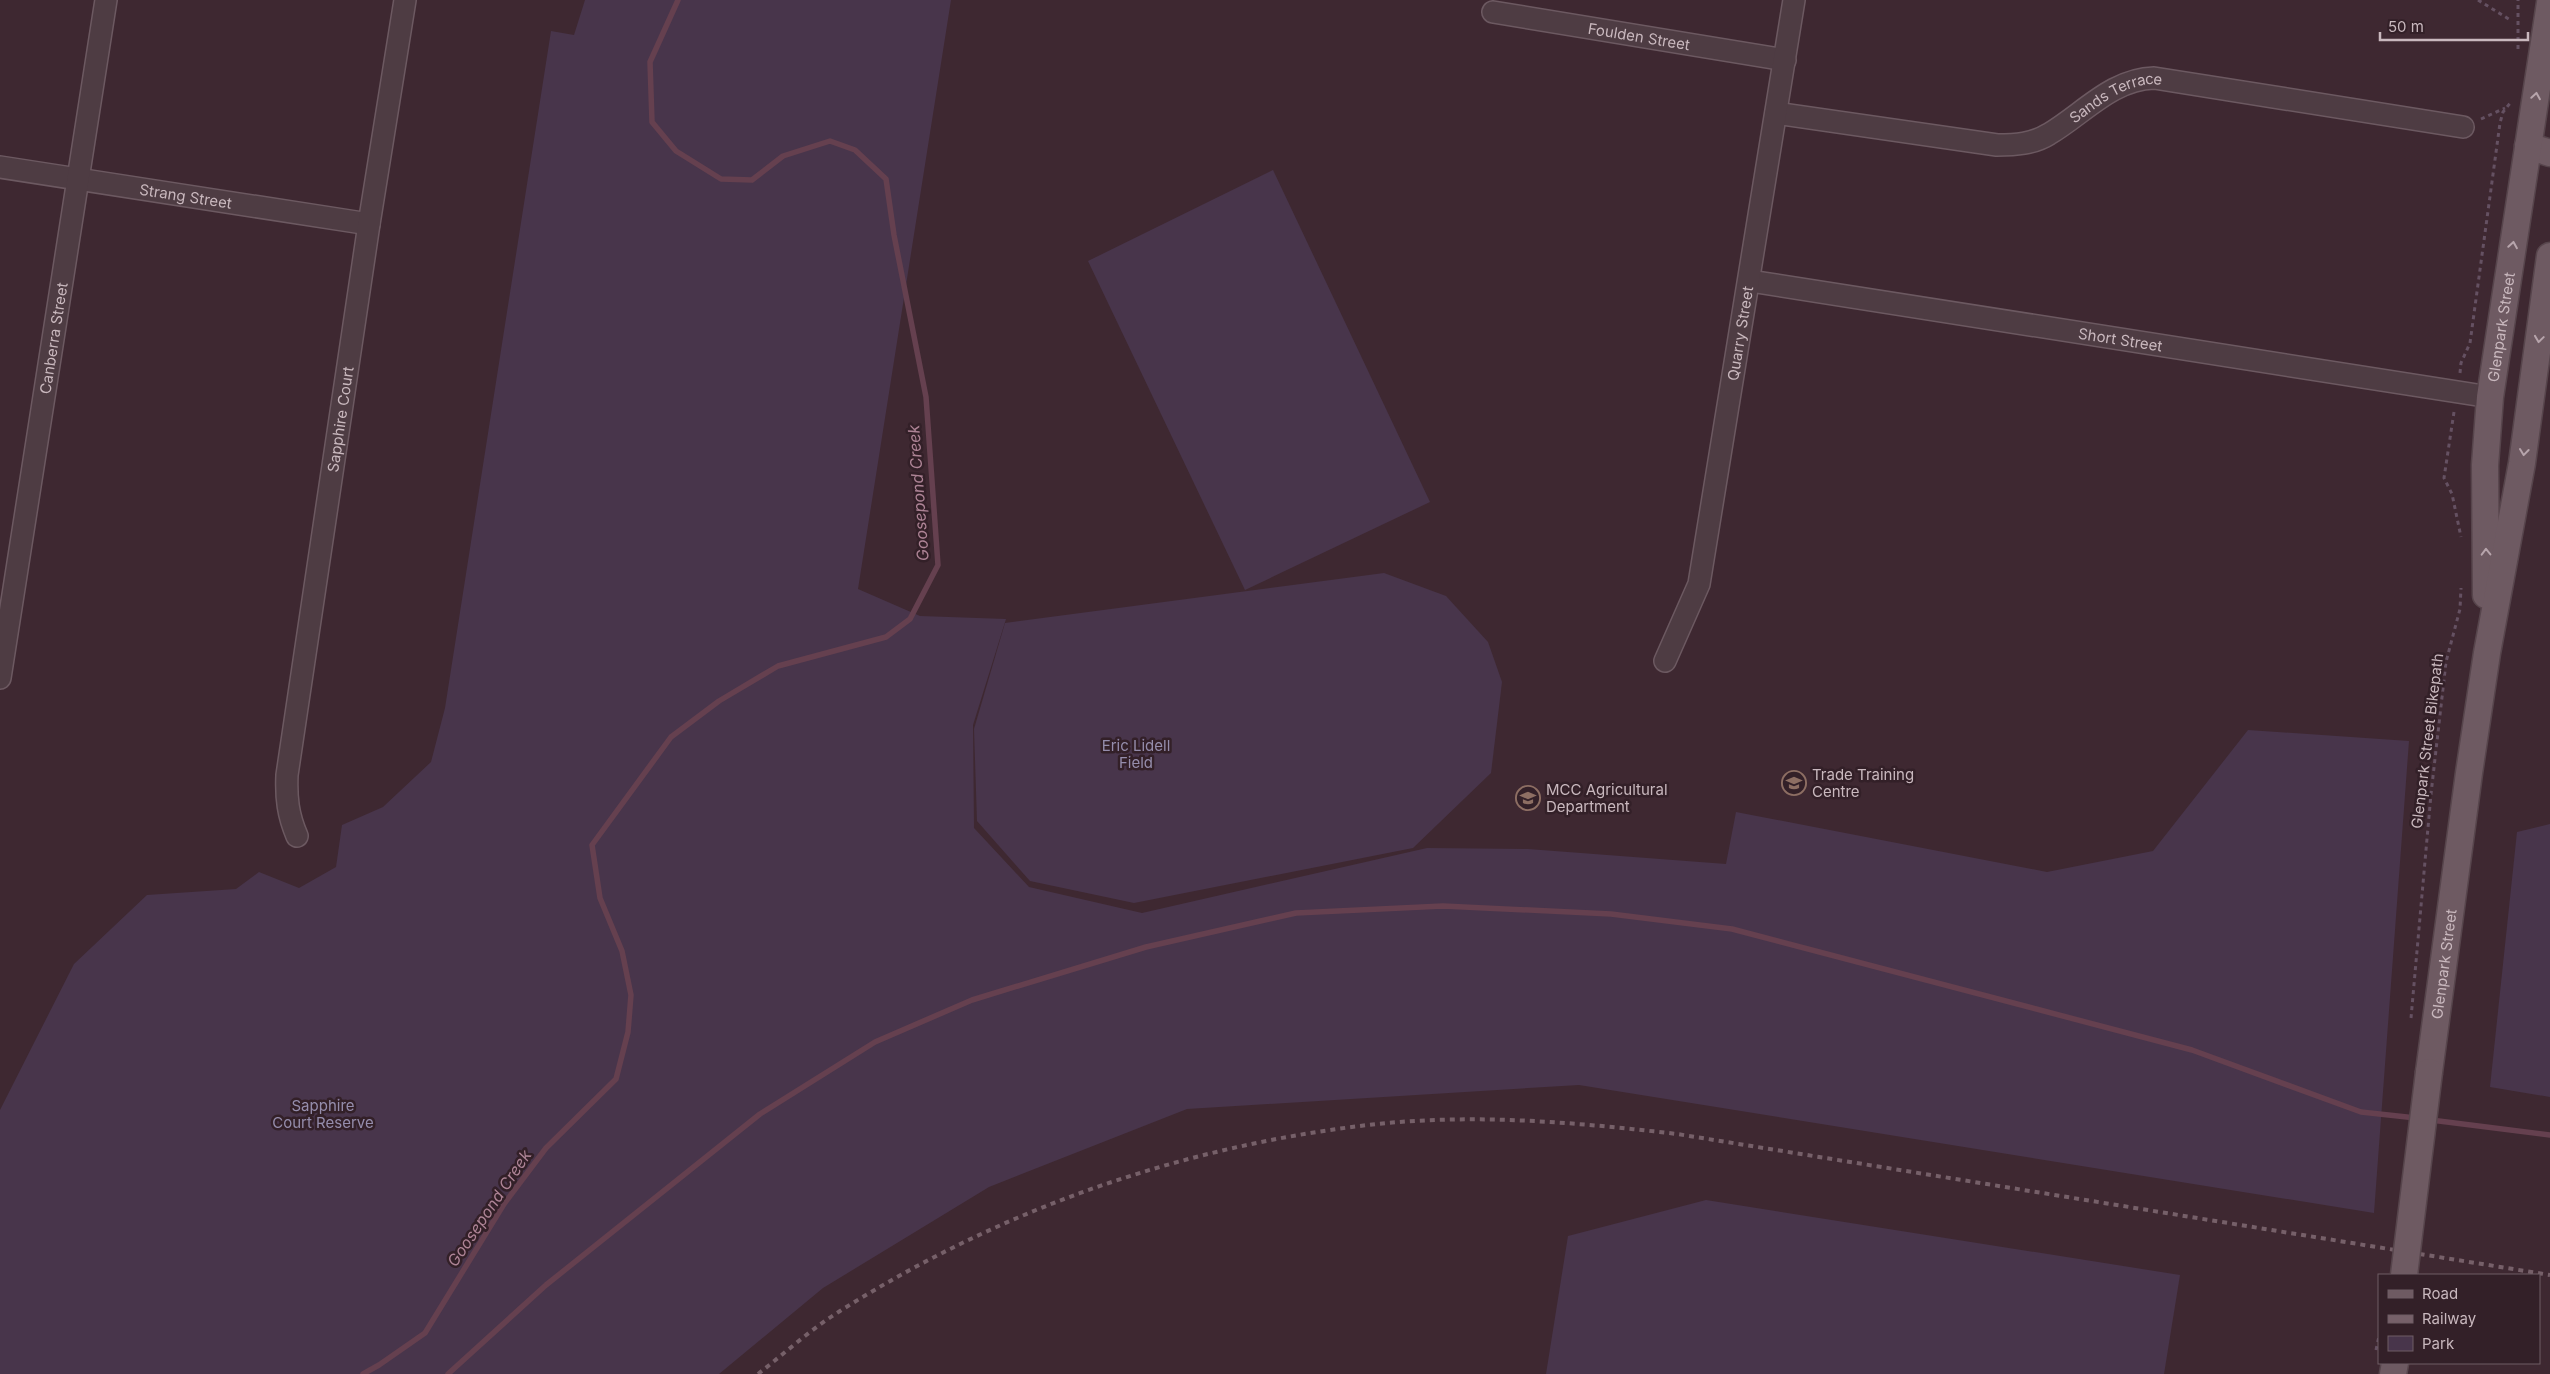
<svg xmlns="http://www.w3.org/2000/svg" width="2550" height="1374" viewBox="0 0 2550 1374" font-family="Inter,sans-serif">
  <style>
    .green { fill: #48354b }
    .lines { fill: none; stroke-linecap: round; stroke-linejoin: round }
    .stream { stroke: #65404f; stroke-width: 5.5 }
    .minor-casing { stroke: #6c5961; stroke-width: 24 }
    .major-casing { stroke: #57454c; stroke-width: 29 }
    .path { stroke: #655162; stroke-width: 3; stroke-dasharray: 4 4; stroke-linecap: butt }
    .minor { stroke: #4e3c43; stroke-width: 21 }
    .major { stroke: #6e5a62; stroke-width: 26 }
    .rail { stroke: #766069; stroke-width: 4; stroke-dasharray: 5 5; stroke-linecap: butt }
    .major-bridge-casing { stroke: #57454c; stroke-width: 29; stroke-linecap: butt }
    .major-bridge { stroke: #6e5a62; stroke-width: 26 }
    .oneway { stroke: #b7a5ac }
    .labels { text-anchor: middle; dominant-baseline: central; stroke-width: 5; stroke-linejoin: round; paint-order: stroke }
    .street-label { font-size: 15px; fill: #c9b8be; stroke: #332028 }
    .park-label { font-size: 15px; fill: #958dac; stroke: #332028 }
    .poi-label { font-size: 15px; fill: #c9b8be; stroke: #332028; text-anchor: start }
    .water-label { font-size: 16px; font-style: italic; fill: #ad8395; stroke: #332028 }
  </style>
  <rect width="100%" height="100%" fill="#3e2831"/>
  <g class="green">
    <path d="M 585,0 L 951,0 L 858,589 L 920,616 L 1006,619 L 973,725 L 974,828 L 1029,887 L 1142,913 L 1427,848 L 1528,849 L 1726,864 L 1736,812 L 2047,872 L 2153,851 L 2248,730 L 2409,741 L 2374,1213 L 1579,1085 L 1187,1109 L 989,1187 L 823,1288 L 719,1374 L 0,1374 L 0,1110 L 74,964 L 147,895 L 236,889 L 259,872 L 299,888 L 336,867 L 342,825 L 383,807 L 431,762 L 445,708 L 551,31 L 574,35 Z"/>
    <path d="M 1273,170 L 1430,502 L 1245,590 L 1088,261 Z"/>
    <path d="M 1384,573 L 1446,596 L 1488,642 L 1502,682 L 1491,773 L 1413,848 L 1134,903 L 1030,881 L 977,821 L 974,729 L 1005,623 Z"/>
    <path d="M 2550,824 L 2550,1097 L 2490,1087 L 2517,832 Z"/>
    <path d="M 1706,1200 L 2180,1275 L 2164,1374 L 1546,1374 L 1568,1236 Z"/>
  </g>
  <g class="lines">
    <g class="stream">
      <path d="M 2431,1120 L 2550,1135"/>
      <path d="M 363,1374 L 379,1365 L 425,1333 L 504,1204 L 546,1148 L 616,1079 L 628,1032 L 631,995 L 622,951 L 600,898 L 592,845 L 671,737 L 719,701 L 778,666 L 886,637 L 910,619 L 938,565 L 926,397 L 894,235 L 886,179 L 855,150 L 830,141 L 783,156 L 752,180 L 721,179 L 676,151 L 652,122 L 650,62 L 678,0"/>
      <path d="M 448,1374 L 546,1285 L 760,1114 L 875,1042 L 972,1000 L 1146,947 L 1296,913 L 1443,906 L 1611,914 L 1732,929 L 2192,1050 L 2361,1112 L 2416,1118"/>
    </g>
    <defs>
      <g id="minor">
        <path id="s1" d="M 1493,12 L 1785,60"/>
        <path id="s2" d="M 1776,113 L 1997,145 C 2015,145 2033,144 2049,134 C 2083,114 2112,79 2154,78 L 2463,127"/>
        <path id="s3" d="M 0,167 L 369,224"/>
        <path id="s4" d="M 1750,281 L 2490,397"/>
        <path id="s5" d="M 1665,661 L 1699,584 L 1794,0"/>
        <path id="s6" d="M 0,678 L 106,0"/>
        <path id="s7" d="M 297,836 C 288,815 286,798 287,775 L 369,224 L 405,0"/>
      </g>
      <g id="major">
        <path d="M 2528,146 L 2550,153"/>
        <path id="s8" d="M 2486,595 L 2485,465 L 2490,397 L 2550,3"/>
        <path id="s9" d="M 2429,1072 L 2469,773 L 2487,653 L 2522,463 L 2550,256"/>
        <path d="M 2393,1374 L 2395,1363"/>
      </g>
    </defs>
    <use href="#minor" class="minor-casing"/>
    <use href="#major" class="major-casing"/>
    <g class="path">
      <path d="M 2478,0 L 2512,21"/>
      <path d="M 2518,49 L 2518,0"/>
      <path d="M 2481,119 L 2505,108"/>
      <path d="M 2460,373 L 2461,363 L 2470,343 L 2500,123 L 2503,112 L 2511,102"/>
      <path d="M 2454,412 L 2444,478 L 2452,494 L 2461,537"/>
      <path d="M 2411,1018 L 2431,794 L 2446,662 L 2460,609 L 2461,588"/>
      <path d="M 2376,1350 L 2379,1336"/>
    </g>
    <use href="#minor" class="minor"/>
    <use href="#major" class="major"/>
    <path class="rail" d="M 758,1374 C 785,1353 811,1329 840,1311 C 1000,1210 1179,1147 1368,1125 C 1470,1113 1574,1122 1677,1134 L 2550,1275"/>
    <defs>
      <path id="major-bridge" d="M 2404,1275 L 2429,1072"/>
    </defs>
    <use href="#major-bridge" class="major-bridge-casing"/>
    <use href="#major-bridge" class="major-bridge"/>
  </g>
  <defs><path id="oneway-chevron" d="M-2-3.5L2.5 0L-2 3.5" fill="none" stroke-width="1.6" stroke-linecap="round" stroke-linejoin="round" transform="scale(1.25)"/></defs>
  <g class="oneway">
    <use href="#oneway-chevron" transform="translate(2536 96) rotate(-81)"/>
    <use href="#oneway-chevron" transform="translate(2513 245) rotate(-81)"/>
    <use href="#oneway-chevron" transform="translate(2539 339) rotate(98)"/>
    <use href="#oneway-chevron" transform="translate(2524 452) rotate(97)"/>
    <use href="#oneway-chevron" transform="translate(2486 552) rotate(-91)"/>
  </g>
  <defs>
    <symbol id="university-ring" viewBox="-11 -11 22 22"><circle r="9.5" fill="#332028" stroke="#8d6e63" stroke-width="1.5"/><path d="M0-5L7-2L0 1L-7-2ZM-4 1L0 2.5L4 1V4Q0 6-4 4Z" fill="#8d6e63"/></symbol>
  </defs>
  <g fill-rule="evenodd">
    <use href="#university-ring" x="1780" y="769" width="28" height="28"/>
    <use href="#university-ring" x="1514" y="784" width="28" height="28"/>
  </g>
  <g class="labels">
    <g class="street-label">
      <text stroke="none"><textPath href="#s1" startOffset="148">Foulden Street</textPath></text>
      <text stroke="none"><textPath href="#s2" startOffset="355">Sands Terrace</textPath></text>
      <text stroke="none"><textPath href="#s3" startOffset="188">Strang Street</textPath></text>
      <text stroke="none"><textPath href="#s8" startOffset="269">Glenpark Street</textPath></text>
      <text stroke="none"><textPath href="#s5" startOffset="338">Quarry Street</textPath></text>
      <text stroke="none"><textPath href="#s6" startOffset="344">Canberra Street</textPath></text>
      <text stroke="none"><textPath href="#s4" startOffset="375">Short Street</textPath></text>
      <text stroke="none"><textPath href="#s7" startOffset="422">Sapphire Court</textPath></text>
      <text transform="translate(2427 741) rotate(-83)">Glenpark Street Bikepath</text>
      <text stroke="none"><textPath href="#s9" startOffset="109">Glenpark Street</textPath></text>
    </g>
    <g class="park-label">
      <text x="1136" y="745">Eric Lidell<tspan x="1136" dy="17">Field</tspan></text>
      <text x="323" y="1105">Sapphire<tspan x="323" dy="17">Court Reserve</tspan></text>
    </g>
    <g class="poi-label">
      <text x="1812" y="774">Trade Training<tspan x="1812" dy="17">Centre</tspan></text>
      <text x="1546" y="789">MCC Agricultural<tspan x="1546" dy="17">Department</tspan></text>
    </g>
    <g class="water-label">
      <text transform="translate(918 493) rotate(-94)">Goosepond Creek</text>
      <text transform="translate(489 1208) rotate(-56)">Goosepond Creek</text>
    </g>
  </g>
  <rect x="2378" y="1274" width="162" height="90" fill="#332028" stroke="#6f5d64"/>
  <rect x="2388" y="1290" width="25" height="8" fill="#6e5a62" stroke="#6f5d64"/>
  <text x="2422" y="1299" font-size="15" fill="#c9b8be">Road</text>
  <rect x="2388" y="1315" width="25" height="8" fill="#766069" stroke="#6f5d64"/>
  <text x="2422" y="1324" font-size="15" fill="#c9b8be">Railway</text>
  <rect x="2388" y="1336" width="25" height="15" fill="#48354b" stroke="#6f5d64"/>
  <text x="2422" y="1349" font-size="15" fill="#c9b8be">Park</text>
  <path d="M2380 32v8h148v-8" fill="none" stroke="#c9b8be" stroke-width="2.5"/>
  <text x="2388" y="32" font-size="15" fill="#c9b8be" stroke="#332028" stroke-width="4" paint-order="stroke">50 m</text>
</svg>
